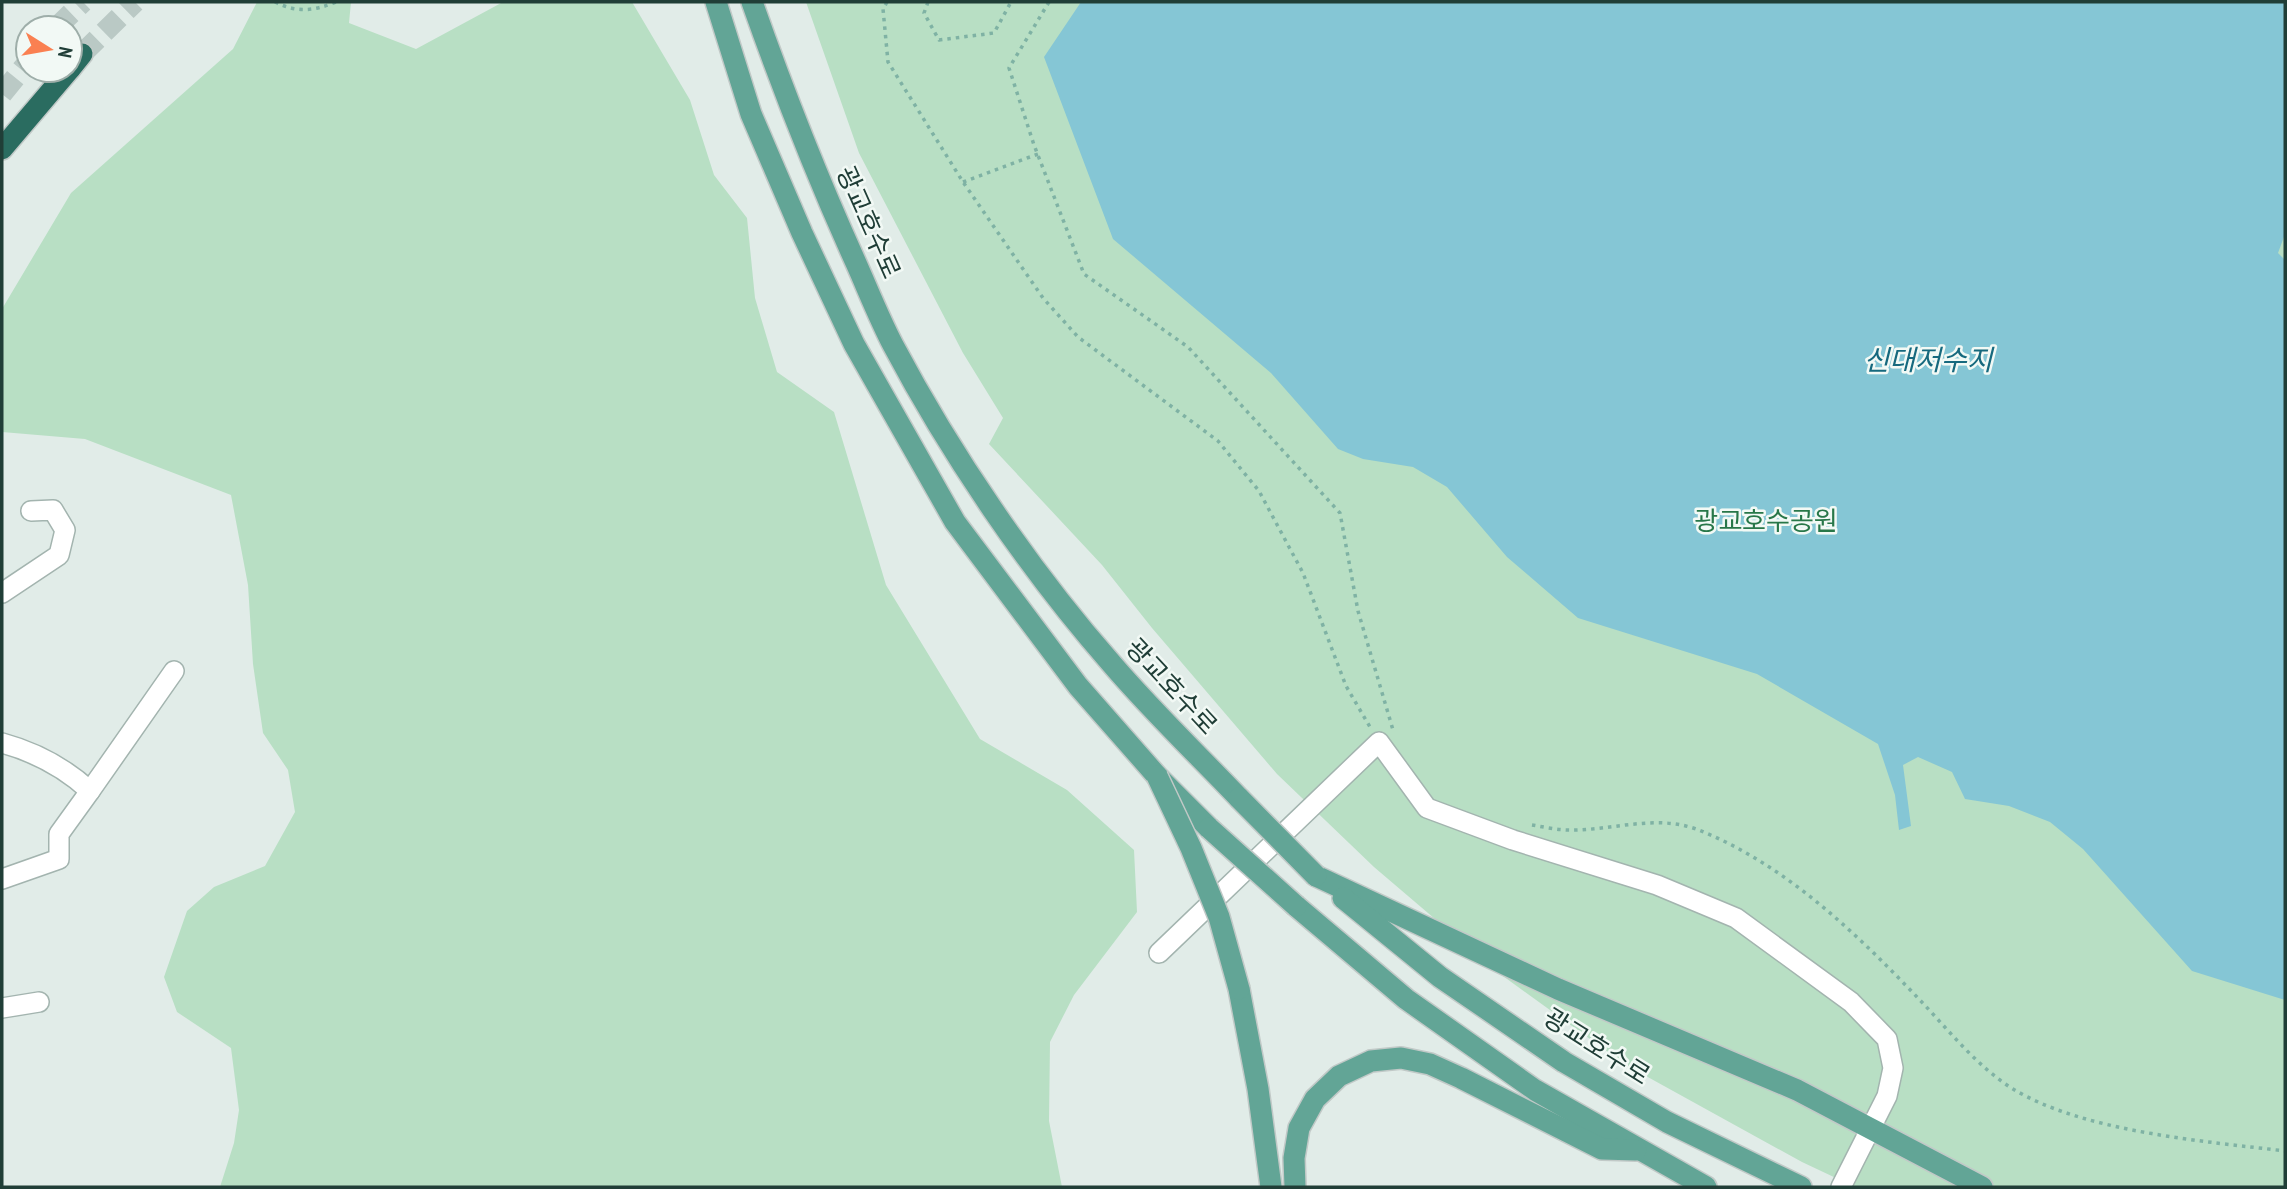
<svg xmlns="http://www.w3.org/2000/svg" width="2287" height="1189" viewBox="0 0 2287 1189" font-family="'PT Sans Narrow','Noto Sans KR',sans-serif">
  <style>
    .green { fill: #b8dfc4 }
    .water { fill: #85c6d5 }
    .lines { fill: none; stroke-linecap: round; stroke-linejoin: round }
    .highway-tunnel { stroke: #bac9c5; stroke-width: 21; stroke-dasharray: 21 10; stroke-linecap: butt }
    .minor-casing { stroke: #a3b4af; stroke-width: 22 }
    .major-casing { stroke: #c1c9c7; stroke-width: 24 }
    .highway-casing { stroke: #c1c9c7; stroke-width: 24 }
    .path { stroke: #7fb2a4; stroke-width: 3.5; stroke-dasharray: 3.5 5; stroke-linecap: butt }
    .minor { stroke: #fff; stroke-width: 19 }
    .major { stroke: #62a596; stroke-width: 21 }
    .highway { stroke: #2a6c60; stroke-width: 21 }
    .major-bridge-casing { stroke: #c1c9c7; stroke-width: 24; stroke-linecap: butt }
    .major-bridge { stroke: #62a596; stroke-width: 21 }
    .labels { text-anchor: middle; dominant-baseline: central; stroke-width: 5; stroke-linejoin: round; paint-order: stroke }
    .street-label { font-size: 26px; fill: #203e37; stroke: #f2f9f5 }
    .park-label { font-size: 26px; fill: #287749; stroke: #f2f9f5 }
    .water-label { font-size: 28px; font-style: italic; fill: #16697e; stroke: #f2f9f5 }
  </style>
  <rect width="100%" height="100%" fill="#e1ece8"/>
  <g class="green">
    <path d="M 257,2 L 351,2 L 349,23 L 416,49 L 503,2 L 632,2 L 690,100 L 714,175 L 747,218 L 755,298 L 777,372 L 834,412 L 886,585 L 980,739 L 1067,790 L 1134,850 L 1137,912 L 1074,995 L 1050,1042 L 1049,1121 L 1062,1187 L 220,1187 L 234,1143 L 239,1110 L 231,1048 L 177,1012 L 164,977 L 187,911 L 214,887 L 265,866 L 295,812 L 288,770 L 263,733 L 253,664 L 248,585 L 231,495 L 85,439 L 2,432 L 2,309 L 71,193 L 233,49 Z"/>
    <path d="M 806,2 L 2285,2 L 2285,1187 L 1855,1187 L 1802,1162 L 1626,1065 L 1496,971 L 1374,867 L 1277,774 L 1152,628 L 1102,565 L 989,444 L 1003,418 L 963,353 L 859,153 Z"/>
  </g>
  <path class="water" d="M 1081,2 L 2285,2 L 2285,234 L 2278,253 L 2285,260 L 2285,1000 L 2192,971 L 2083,849 L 2050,822 L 2009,806 L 1965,799 L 1952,772 L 1918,757 L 1903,765 L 1911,826 L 1899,830 L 1895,795 L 1878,744 L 1757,674 L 1578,618 L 1507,557 L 1447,487 L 1413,467 L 1363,459 L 1338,449 L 1271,373 L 1113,239 L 1044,57 Z"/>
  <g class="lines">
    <g class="highway-tunnel">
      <path d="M 56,28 L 83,2"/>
      <path d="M 82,54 L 135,2"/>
      <path d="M 2,94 L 28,62"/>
    </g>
    <defs>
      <g id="minor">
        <path d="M 2,593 L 59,555 L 65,530 L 53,510 L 31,511"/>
        <path d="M 2,743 C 35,752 65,768 90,791 L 174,671"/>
        <path d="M 2,879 L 59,859 L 59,834 L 90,791"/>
        <path d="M 1159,953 L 1379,742 L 1427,808 L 1513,840 L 1657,885 L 1736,918 L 1851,1002 L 1887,1039 L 1893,1068 L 1887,1096 L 1841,1187"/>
        <path d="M 2,1008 L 39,1002"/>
      </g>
      <g id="major">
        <path d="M 716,2 L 751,114 L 802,233 L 854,344 L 955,522 L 1078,686 L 1157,776 L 1209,828"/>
        <path d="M 752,2 C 783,90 817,177 856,263 C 868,290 879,318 893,345 C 950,453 1030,571 1111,663 C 1151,710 1196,753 1239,798"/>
        <path d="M 1316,876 L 1558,989 L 1797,1090 L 1982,1187"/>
        <path d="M 1343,898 L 1440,977 L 1564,1062 L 1667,1122 L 1801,1187"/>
        <path d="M 1296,906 L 1406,999 L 1535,1090 L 1706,1187"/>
        <path d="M 1239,989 L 1258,1089 L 1271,1187"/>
        <path d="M 1295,1187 L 1294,1158 L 1299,1128 L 1315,1099 L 1339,1076 L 1371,1061 L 1401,1058 L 1430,1064 L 1461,1078 L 1602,1149 L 1636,1150"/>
      </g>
      <g id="highway">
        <path d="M 70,69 L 82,54"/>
        <path d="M 2,149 L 69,70"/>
      </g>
    </defs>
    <use href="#minor" class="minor-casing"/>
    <use href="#major" class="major-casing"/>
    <use href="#highway" class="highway-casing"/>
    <g class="path">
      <path d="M 275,2 C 297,13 314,11 336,2"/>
      <path d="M 887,2 L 883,9 L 888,62 L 963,182 L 1043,298 L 1078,337 L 1218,441 L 1259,491 L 1303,573 L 1346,686 L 1370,727"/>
      <path d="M 928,2 L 924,13 L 939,40 L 994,33 L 1011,2"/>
      <path d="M 1049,2 L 1009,68 L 1034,145 L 1084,274 L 1188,347 L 1340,513 L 1358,611 L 1393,730"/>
      <path d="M 963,182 L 1038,154"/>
      <path d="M 1532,825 C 1544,827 1557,830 1569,830 C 1610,831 1655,814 1696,829 C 1782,862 1854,931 1917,997 C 1947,1028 1976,1066 2013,1089 C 2084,1132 2203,1141 2285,1151"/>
    </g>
    <use href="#minor" class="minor"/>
    <use href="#major" class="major"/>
    <use href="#highway" class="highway"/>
    <defs>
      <g id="major-bridge">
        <path d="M 1157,776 L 1191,848 L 1219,917 L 1239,989"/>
        <path d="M 1239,798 L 1316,876"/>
        <path d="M 1209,828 L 1296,906"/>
      </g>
    </defs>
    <use href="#major-bridge" class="major-bridge-casing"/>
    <use href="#major-bridge" class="major-bridge"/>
  </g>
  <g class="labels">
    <g class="street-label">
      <text transform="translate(869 222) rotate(66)">광교호수로</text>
      <text transform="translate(1172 686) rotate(47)">광교호수로</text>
      <text transform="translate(1597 1046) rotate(32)">광교호수로</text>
    </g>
    <g class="park-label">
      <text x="1766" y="520">광교호수공원</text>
    </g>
    <g class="water-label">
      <text x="1928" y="359">신대저수지</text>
    </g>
  </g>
  <rect width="2287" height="1189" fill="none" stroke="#203e37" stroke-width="7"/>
  <g transform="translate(49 49) rotate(101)"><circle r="33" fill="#f2f9f5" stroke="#9eaea9" stroke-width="2"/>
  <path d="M0-5L12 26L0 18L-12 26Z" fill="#fa8051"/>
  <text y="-10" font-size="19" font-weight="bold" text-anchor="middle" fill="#203e37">N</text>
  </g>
</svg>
